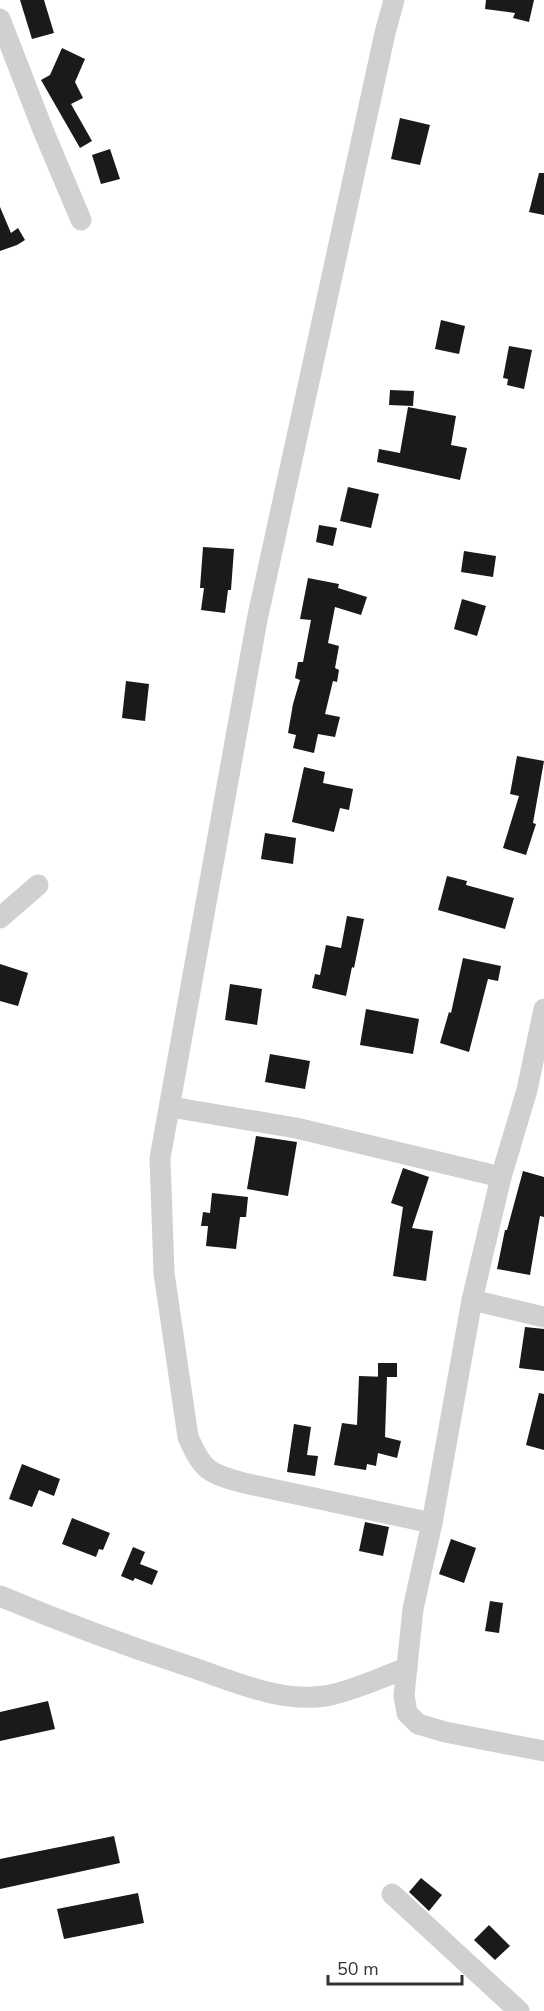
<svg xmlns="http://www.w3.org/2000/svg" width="544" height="2011" viewBox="0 0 544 2011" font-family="'Nunito Sans',sans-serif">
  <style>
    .building { fill: #1a1a1a }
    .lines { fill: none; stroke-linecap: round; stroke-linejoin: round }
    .minor { stroke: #d0d0d0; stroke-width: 21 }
  </style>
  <rect width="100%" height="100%" fill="#fff"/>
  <g class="building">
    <path d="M 20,0 L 44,0 L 54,33 L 32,39 Z"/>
    <path d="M 486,0 L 534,0 L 529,22 L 513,18 L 515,13 L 485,9 Z"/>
    <path d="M 62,48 L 85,59 L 75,82 L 83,98 L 71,104 L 92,141 L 80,148 L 41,80 L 50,75 Z"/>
    <path d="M 400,118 L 430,125 L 420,165 L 391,159 Z"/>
    <path d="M 110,149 L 120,179 L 101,184 L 92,155 Z"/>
    <path d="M 539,173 L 544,173 L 544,215 L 529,212 Z"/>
    <path d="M 0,207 L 11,233 L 18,228 L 25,240 L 17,245 L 0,251 Z"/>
    <path d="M 441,320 L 465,326 L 459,354 L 435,349 Z"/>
    <path d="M 509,346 L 532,350 L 524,389 L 507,385 L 508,379 L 503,378 Z"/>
    <path d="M 390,390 L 414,391 L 413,406 L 389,405 Z"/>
    <path d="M 408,407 L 456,416 L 451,445 L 467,448 L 460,480 L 377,462 L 379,449 L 400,453 Z"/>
    <path d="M 348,487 L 379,494 L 371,528 L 340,521 Z"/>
    <path d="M 319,525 L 337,528 L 333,546 L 316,542 Z"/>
    <path d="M 203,547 L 234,549 L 231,590 L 228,590 L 225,613 L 201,610 L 204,588 L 200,588 Z"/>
    <path d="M 464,551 L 496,556 L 493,577 L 461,572 Z"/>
    <path d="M 308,578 L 339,584 L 338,588 L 367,597 L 361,615 L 335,607 L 328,643 L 339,646 L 335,668 L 339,670 L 337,682 L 333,681 L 325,714 L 340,717 L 335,737 L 318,734 L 314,753 L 293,748 L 296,735 L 288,733 L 293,704 L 300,680 L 295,678 L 298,662 L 303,662 L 311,620 L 300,619 Z"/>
    <path d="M 462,599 L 486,606 L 477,636 L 454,629 Z"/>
    <path d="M 126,681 L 149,684 L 145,721 L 122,718 Z"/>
    <path d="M 517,756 L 544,761 L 533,823 L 536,824 L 526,855 L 503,848 L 519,796 L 510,794 Z"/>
    <path d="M 304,767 L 325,772 L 323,783 L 353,789 L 349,810 L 340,808 L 334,832 L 292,822 Z"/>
    <path d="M 265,833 L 296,838 L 293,864 L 261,859 Z"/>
    <path d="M 447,876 L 467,881 L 466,885 L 514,898 L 505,929 L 438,910 Z"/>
    <path d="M 347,916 L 364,919 L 354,968 L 352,967 L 346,996 L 312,988 L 315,974 L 320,975 L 326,945 L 341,948 Z"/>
    <path d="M 463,958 L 501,966 L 498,981 L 488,979 L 469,1052 L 440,1043 L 449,1012 L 451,1013 Z"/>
    <path d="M 0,964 L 28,973 L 18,1006 L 0,1001 Z"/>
    <path d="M 230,984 L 262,989 L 257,1025 L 225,1020 Z"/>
    <path d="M 366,1009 L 419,1019 L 413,1054 L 360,1045 Z"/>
    <path d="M 270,1054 L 310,1061 L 305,1089 L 265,1082 Z"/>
    <path d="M 256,1136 L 297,1142 L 288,1196 L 247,1189 Z"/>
    <path d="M 403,1168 L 429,1177 L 412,1228 L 433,1231 L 426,1281 L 393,1276 L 403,1207 L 391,1203 Z"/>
    <path d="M 523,1171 L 544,1177 L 544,1217 L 540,1216 L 530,1275 L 497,1269 L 505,1230 L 507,1230 Z"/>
    <path d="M 212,1193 L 248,1197 L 246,1217 L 240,1217 L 236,1249 L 206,1246 L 208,1226 L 201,1226 L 203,1212 L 210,1213 Z"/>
    <path d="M 525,1327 L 544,1329 L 544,1371 L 519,1368 Z"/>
    <rect x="378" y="1363" width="19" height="14"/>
    <path d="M 359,1376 L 387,1377 L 385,1437 L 401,1441 L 397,1458 L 378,1453 L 376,1466 L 367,1464 L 366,1470 L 334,1465 L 342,1423 L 357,1425 Z"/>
    <path d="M 539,1393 L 544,1394 L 544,1450 L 526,1445 Z"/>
    <path d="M 294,1424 L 311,1427 L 307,1455 L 318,1456 L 315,1476 L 287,1472 Z"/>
    <path d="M 22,1464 L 60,1479 L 54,1496 L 39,1490 L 32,1507 L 9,1499 Z"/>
    <path d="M 72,1518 L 110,1533 L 103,1550 L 99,1549 L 96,1557 L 62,1544 Z"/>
    <path d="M 365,1522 L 389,1527 L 383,1556 L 359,1551 Z"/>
    <path d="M 451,1539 L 476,1548 L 464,1583 L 439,1574 Z"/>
    <path d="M 133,1547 L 145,1552 L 140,1564 L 158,1571 L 152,1585 L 135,1578 L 133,1581 L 121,1576 Z"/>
    <path d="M 490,1601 L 503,1603 L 499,1633 L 485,1631 Z"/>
    <path d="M 48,1701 L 55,1729 L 0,1741 L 0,1712 Z"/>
    <path d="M 114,1836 L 120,1863 L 0,1889 L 0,1859 Z"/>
    <path d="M 421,1878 L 442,1895 L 429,1911 L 409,1892 Z"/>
    <path d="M 138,1893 L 144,1923 L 64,1939 L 57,1909 Z"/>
    <path d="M 489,1925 L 510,1946 L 495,1960 L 474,1940 Z"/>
  </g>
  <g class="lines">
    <g class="minor">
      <path d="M 394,0 L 385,33 L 257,620 L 160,1158 L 164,1273 L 188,1437 C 203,1471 208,1473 244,1483 L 432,1523"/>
      <path d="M 0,19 L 43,130 L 81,220"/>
      <path d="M 0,918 L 38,885"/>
      <path d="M 544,1009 L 527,1090 L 501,1177 L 472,1300 L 432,1523 L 413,1609 L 404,1695 L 407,1713 L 418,1724 L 445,1732 L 544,1751"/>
      <path d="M 171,1107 L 296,1128 L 501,1177"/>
      <path d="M 472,1300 L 544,1317"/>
      <path d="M 0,1596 C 62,1622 124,1645 188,1666 C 231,1680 279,1703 325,1696 C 350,1692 382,1677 407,1668"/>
      <path d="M 392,1894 L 519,2011"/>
    </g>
  </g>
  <path d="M328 1975v9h134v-9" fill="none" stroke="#333333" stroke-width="3"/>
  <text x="337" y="1975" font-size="18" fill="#333333" stroke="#ffffff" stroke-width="4.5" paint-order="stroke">50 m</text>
</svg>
